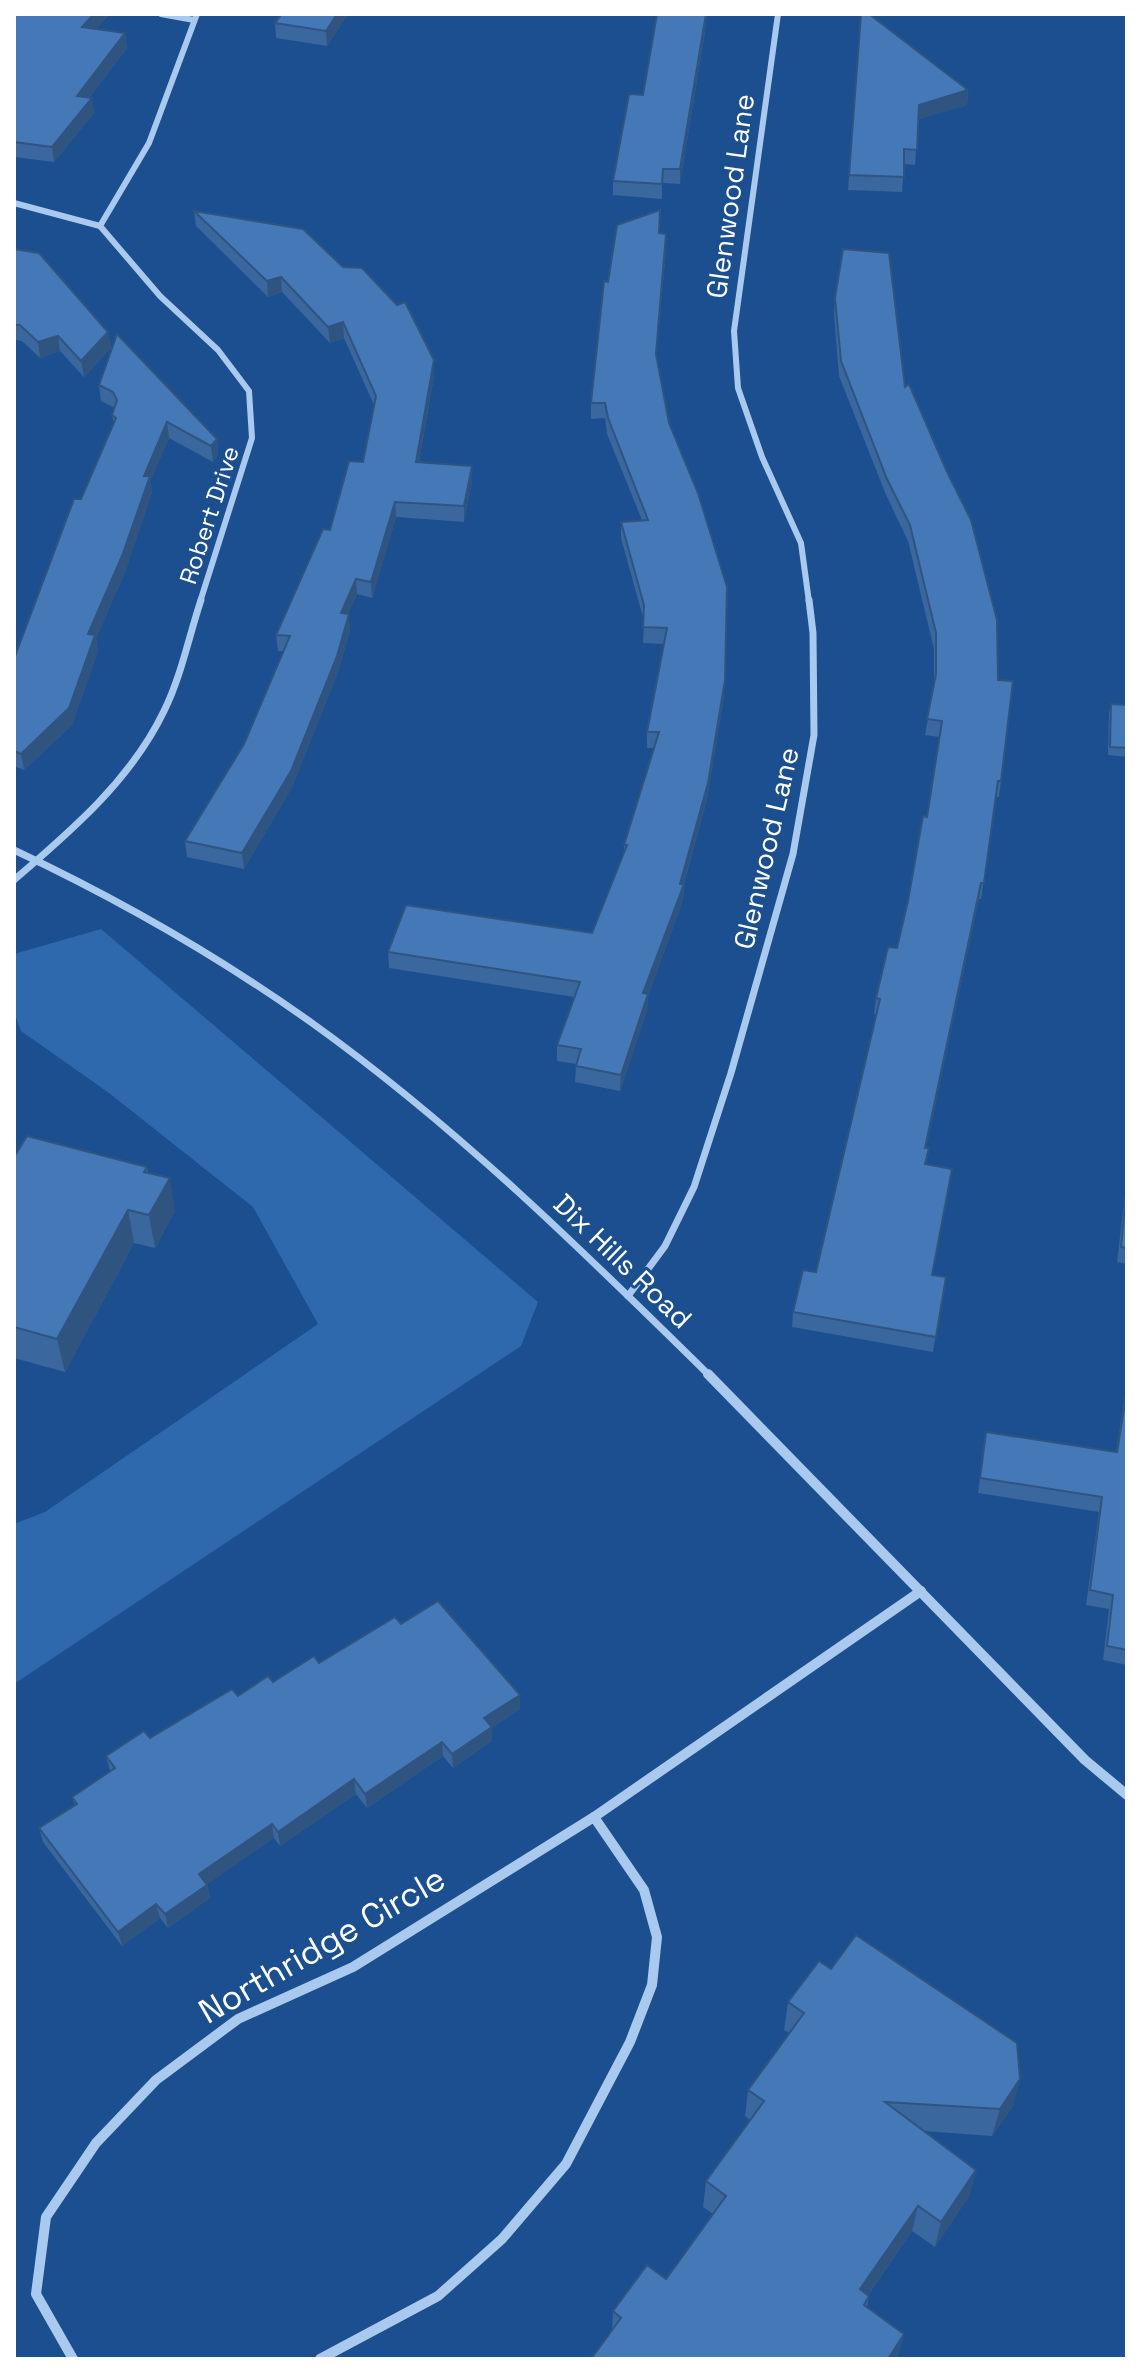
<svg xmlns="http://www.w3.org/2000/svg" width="1141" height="2373" viewBox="0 0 1141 2373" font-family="'Space Grotesk',sans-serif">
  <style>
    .green { fill: #2e69ad }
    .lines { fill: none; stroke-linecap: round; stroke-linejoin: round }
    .minor-far2 { stroke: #a9c9ee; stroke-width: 6 }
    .minor-far1 { stroke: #a9c9ee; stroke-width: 7 }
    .minor { stroke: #a9c9ee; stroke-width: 10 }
    .wall { fill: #3a679d }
    .shaded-wall { fill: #305480 }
    .building { fill: #4478b7; stroke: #305480; stroke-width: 2 }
    .labels { text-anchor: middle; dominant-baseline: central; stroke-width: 6; stroke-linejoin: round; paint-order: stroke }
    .far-street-label { font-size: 24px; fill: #fff; stroke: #1b4f8f }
    .street-label { font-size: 28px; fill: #fff; stroke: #1b4f8f }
    .near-street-label { font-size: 34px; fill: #fff; stroke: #1b4f8f }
  </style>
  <rect width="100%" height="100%" fill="#1b4f8f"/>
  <path class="green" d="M 101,929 L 538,1302 L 521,1346 L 14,1684 L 14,1524 L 45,1512 L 318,1324 L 253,1207 L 109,1093 L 21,1031 L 14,1012 L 14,954 Z"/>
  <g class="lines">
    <g class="minor-far2">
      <path d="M 161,14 L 194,20"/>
      <path d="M 197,14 L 149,143 L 100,226 L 160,296 L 218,350 L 249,391 L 252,438 L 200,602"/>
      <path d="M 778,14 L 734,331 L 738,388 L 762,457 L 801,543 L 809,602"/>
      <path d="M 14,203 L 100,226"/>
    </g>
    <g class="minor-far1">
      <path d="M 14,850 C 118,899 218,956 312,1023 C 456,1126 584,1252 710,1376"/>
      <path d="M 14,880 C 71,831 131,780 164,711 C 181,677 189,636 201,600"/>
      <path d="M 628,1296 L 665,1246 L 694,1187 L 731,1073 L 793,854 L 814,735 L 813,633 L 809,600"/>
    </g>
    <g class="minor">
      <path d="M 708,1374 L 1085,1760 L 1127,1795"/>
      <path d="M 73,2359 L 36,2294 L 46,2217 L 96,2143 L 156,2080 L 238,2019 L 353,1967 L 594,1817 L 921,1591"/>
      <path d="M 320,2359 L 438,2296 L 502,2239 L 566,2164 L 630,2042 L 652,1985 L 657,1937 L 644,1890 L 594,1817"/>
    </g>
  </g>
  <g class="wall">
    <path d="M 14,14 L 110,14 L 96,29 L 125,33 L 127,48 L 89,98 L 94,113 L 54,162 L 14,157 Z"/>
    <path d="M 348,14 L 327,46 L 276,38 L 275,23 Z"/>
    <path d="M 657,14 L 707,14 L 704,38 L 680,184 L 662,183 L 662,199 L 613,195 L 613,181 L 643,95 Z"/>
    <path d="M 861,14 L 968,90 L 967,105 L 918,119 L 915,165 L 904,164 L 902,192 L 848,190 Z"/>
    <path d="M 194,211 L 434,360 L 434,376 L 419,462 L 472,481 L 464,522 L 396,517 L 372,598 L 357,594 L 348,614 L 350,630 L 338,672 L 292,787 L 244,869 L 187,857 L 185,841 L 244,744 L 284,651 L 278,651 L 276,635 L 363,462 L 374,405 L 344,338 L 330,343 L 282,292 L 268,297 L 196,226 Z"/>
    <path d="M 659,233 L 666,250 L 656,358 L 724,697 L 707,799 L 684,884 L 683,900 L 648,996 L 647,1010 L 620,1091 L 575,1082 L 576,1064 L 557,1061 L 557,1045 L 574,997 L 389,968 L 388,952 L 592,933 L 624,854 L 624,845 L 654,748 L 647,748 L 647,732 L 664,644 L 643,643 L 644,621 L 621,538 L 621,522 L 642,520 L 607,434 L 605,418 L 591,419 L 591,403 L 608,282 Z"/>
    <path d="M 14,249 L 108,332 L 111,348 L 84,377 L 60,351 L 40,358 L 22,341 L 16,340 L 14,338 Z"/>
    <path d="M 835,298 L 905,387 L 998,680 L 1001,781 L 999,797 L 996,797 L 981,899 L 979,899 L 926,1148 L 929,1148 L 926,1164 L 932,1275 L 946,1277 L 933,1352 L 792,1327 L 793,1312 L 816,1272 L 876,1015 L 874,1014 L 876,998 L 897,948 L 927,817 L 939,737 L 925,735 L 934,684 L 934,649 L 908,541 L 886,495 L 839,376 L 834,314 Z"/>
    <path d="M 99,385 L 217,439 L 218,455 L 213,462 L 169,438 L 150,481 L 152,492 L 125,572 L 96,638 L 98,651 L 72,725 L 24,770 L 14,766 L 14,659 L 81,499 L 114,424 L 112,415 L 115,408 L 101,401 Z"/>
    <path d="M 1111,704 L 1127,705 L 1127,757 L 1108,755 L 1109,712 Z"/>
    <path d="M 14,1154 L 147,1167 L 148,1173 L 175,1211 L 155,1248 L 134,1243 L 65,1372 L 14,1358 Z"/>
    <path d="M 1127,1178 L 1127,1264 L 1117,1262 Z"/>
    <path d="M 1127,1383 L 1127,1665 L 1103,1660 L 1109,1609 L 1086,1605 L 1099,1512 L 978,1493 L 986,1432 L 1116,1452 Z"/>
    <path d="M 401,1624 L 520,1695 L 520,1709 L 492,1728 L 492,1741 L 453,1768 L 443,1756 L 367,1808 L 356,1794 L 280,1846 L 274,1838 L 207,1884 L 210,1898 L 168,1928 L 160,1918 L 122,1946 L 43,1842 L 39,1828 L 75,1805 L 72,1797 L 110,1771 L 106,1756 L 150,1738 L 238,1696 L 319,1663 Z"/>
    <path d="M 788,2002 L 1013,2106 L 992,2136 L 924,2131 L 976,2170 L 969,2196 L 935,2247 L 912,2231 L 868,2295 L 869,2296 L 867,2307 L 904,2334 L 897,2359 L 591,2359 L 612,2330 L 613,2311 L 666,2279 L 713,2214 L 703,2207 L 706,2181 L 750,2120 L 745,2116 L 748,2090 L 790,2033 L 784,2030 Z"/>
  </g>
  <g class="shaded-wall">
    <path d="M 94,14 L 110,14 L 84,42 L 82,27 Z"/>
    <path d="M 337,14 L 348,14 L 327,46 L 326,31 Z"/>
    <path d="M 706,14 L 707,14 L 704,38 L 680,184 L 680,169 Z"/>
    <path d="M 125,33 L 127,48 L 79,111 L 77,96 Z"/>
    <path d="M 968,90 L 967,105 L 917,120 L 919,105 Z"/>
    <path d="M 92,98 L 94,113 L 54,162 L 52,147 Z"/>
    <path d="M 666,234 L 666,250 L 655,370 L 656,354 Z"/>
    <path d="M 281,277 L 282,292 L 268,297 L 267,281 Z"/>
    <path d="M 343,322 L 344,338 L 330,343 L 328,327 Z"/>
    <path d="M 108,332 L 111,348 L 84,377 L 81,361 Z"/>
    <path d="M 58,336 L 60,351 L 40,358 L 38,342 Z"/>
    <path d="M 434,360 L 434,376 L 416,478 L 416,462 Z"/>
    <path d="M 167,422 L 169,438 L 150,481 L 152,492 L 125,572 L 96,638 L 98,651 L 72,725 L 24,770 L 21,754 L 88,634 L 144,476 Z"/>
    <path d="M 217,439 L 218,455 L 213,462 L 211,446 Z"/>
    <path d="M 472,466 L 472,481 L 464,522 L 464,506 Z"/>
    <path d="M 395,502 L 396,517 L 372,598 L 371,582 Z"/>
    <path d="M 356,579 L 357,594 L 342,629 L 341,613 Z"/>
    <path d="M 349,614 L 350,630 L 338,672 L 292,787 L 244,869 L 242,853 Z"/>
    <path d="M 725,680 L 724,697 L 707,799 L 683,886 L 684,884 L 683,900 L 648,996 L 647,1010 L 620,1091 L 621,1075 L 643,993 L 680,884 Z"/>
    <path d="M 981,883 L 979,899 L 923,1164 L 925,1148 Z"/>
    <path d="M 170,1178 L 175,1211 L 155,1248 L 149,1215 Z"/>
    <path d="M 128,1210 L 134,1243 L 65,1372 L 57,1339 Z"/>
    <path d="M 520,1695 L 520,1709 L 492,1728 L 492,1741 L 453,1768 L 452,1754 L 484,1718 Z"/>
    <path d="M 442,1742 L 443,1756 L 367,1808 L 365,1794 Z"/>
    <path d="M 354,1779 L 356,1794 L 280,1846 L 278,1832 Z"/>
    <path d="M 272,1824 L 274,1838 L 202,1888 L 199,1874 Z"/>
    <path d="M 207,1885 L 210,1898 L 168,1928 L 165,1914 Z"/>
    <path d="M 156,1904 L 160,1918 L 122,1946 L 118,1932 Z"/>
    <path d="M 1020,2079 L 1013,2106 L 992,2136 L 1000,2109 Z"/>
    <path d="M 976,2170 L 969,2196 L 935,2247 L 941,2222 Z"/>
    <path d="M 918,2206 L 912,2231 L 855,2313 L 860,2289 Z"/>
    <path d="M 904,2334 L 897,2359 L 888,2359 Z"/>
  </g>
  <g class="building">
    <path d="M 14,14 L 94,14 L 82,27 L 125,33 L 77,96 L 92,98 L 52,147 L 14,142 Z"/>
    <path d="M 282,14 L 337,14 L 326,31 L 275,23 Z"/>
    <path d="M 657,14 L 706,14 L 680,169 L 663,169 L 662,184 L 613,181 L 629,94 L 643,95 Z"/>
    <path d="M 861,14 L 869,14 L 968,90 L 919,105 L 917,150 L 904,149 L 904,177 L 849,175 Z"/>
    <path d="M 660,210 L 659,233 L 666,234 L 656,354 L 669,423 L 698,493 L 727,587 L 725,680 L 708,783 L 680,884 L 684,884 L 643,993 L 648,994 L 621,1075 L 576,1066 L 581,1049 L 557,1045 L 580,982 L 388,952 L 406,905 L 592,933 L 627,845 L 624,845 L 659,732 L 647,732 L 667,628 L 643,627 L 644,605 L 621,522 L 648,520 L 608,418 L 605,403 L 591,403 L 604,281 L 608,282 L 617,225 Z"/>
    <path d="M 194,211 L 303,229 L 343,267 L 362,268 L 397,305 L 405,302 L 434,360 L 416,462 L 472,466 L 464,506 L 395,502 L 371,582 L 356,579 L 341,613 L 349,614 L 337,656 L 291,771 L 242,853 L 185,841 L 244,744 L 290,636 L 276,635 L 323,529 L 330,530 L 349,461 L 363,462 L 376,396 L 343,322 L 328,327 L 281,277 L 267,281 Z"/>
    <path d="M 14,249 L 39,253 L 108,332 L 81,361 L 58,336 L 38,342 L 20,325 L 14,325 Z"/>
    <path d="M 843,249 L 889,253 L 905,387 L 909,384 L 947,472 L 971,520 L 997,620 L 998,680 L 1013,681 L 1001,781 L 998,781 L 984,883 L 981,883 L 925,1148 L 929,1148 L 925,1164 L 952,1169 L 932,1275 L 946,1277 L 936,1337 L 793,1312 L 803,1270 L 816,1272 L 880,999 L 876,998 L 888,947 L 897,948 L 908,901 L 923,816 L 927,817 L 942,721 L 927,719 L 936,674 L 936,633 L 910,525 L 887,479 L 841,361 L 835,298 Z"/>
    <path d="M 117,334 L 217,439 L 211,446 L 167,422 L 144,476 L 150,476 L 122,556 L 88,634 L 95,635 L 69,708 L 21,754 L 14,751 L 14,659 L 74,499 L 81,499 L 116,418 L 112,415 L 117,400 L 113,392 L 99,385 Z"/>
    <path d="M 1111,704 L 1127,705 L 1127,748 L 1110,747 Z"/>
    <path d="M 27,1136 L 147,1167 L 144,1172 L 170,1178 L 149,1215 L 128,1210 L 57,1339 L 14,1327 L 14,1154 L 16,1154 Z"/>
    <path d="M 1127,1187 L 1127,1248 L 1121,1247 Z"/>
    <path d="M 1127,1391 L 1127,1650 L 1107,1646 L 1113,1595 L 1090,1590 L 1102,1497 L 980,1478 L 986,1432 L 1117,1452 Z"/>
    <path d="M 438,1601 L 520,1695 L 484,1718 L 492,1727 L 452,1754 L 442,1742 L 365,1794 L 354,1779 L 278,1832 L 272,1824 L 199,1874 L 207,1885 L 165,1914 L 156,1904 L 118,1932 L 39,1828 L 77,1804 L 72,1797 L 115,1768 L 106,1756 L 144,1731 L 150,1738 L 232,1689 L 238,1696 L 268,1676 L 273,1682 L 314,1656 L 319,1663 L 395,1617 L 401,1624 Z"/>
    <path d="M 856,1935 L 1017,2043 L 1020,2079 L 1000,2109 L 885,2102 L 976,2170 L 941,2222 L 918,2206 L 860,2289 L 869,2296 L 864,2305 L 904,2334 L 888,2359 L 591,2359 L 621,2318 L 613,2311 L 647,2265 L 666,2279 L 726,2196 L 706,2181 L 764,2101 L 748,2090 L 804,2013 L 788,2002 L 819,1961 L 831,1969 Z"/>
  </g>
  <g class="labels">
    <g class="far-street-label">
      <text transform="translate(209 515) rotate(-72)">Robert Drive</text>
    </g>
    <g class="street-label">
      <text transform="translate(730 196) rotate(-82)">Glenwood Lane</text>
      <text transform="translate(766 848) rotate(-77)">Glenwood Lane</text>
      <text transform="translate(623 1261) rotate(44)">Dix Hills Road</text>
    </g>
    <g class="near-street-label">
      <text transform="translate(322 1945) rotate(-30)">Northridge Circle</text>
    </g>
  </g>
  <rect width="1141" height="2373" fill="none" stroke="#ffffff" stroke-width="32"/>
</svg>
